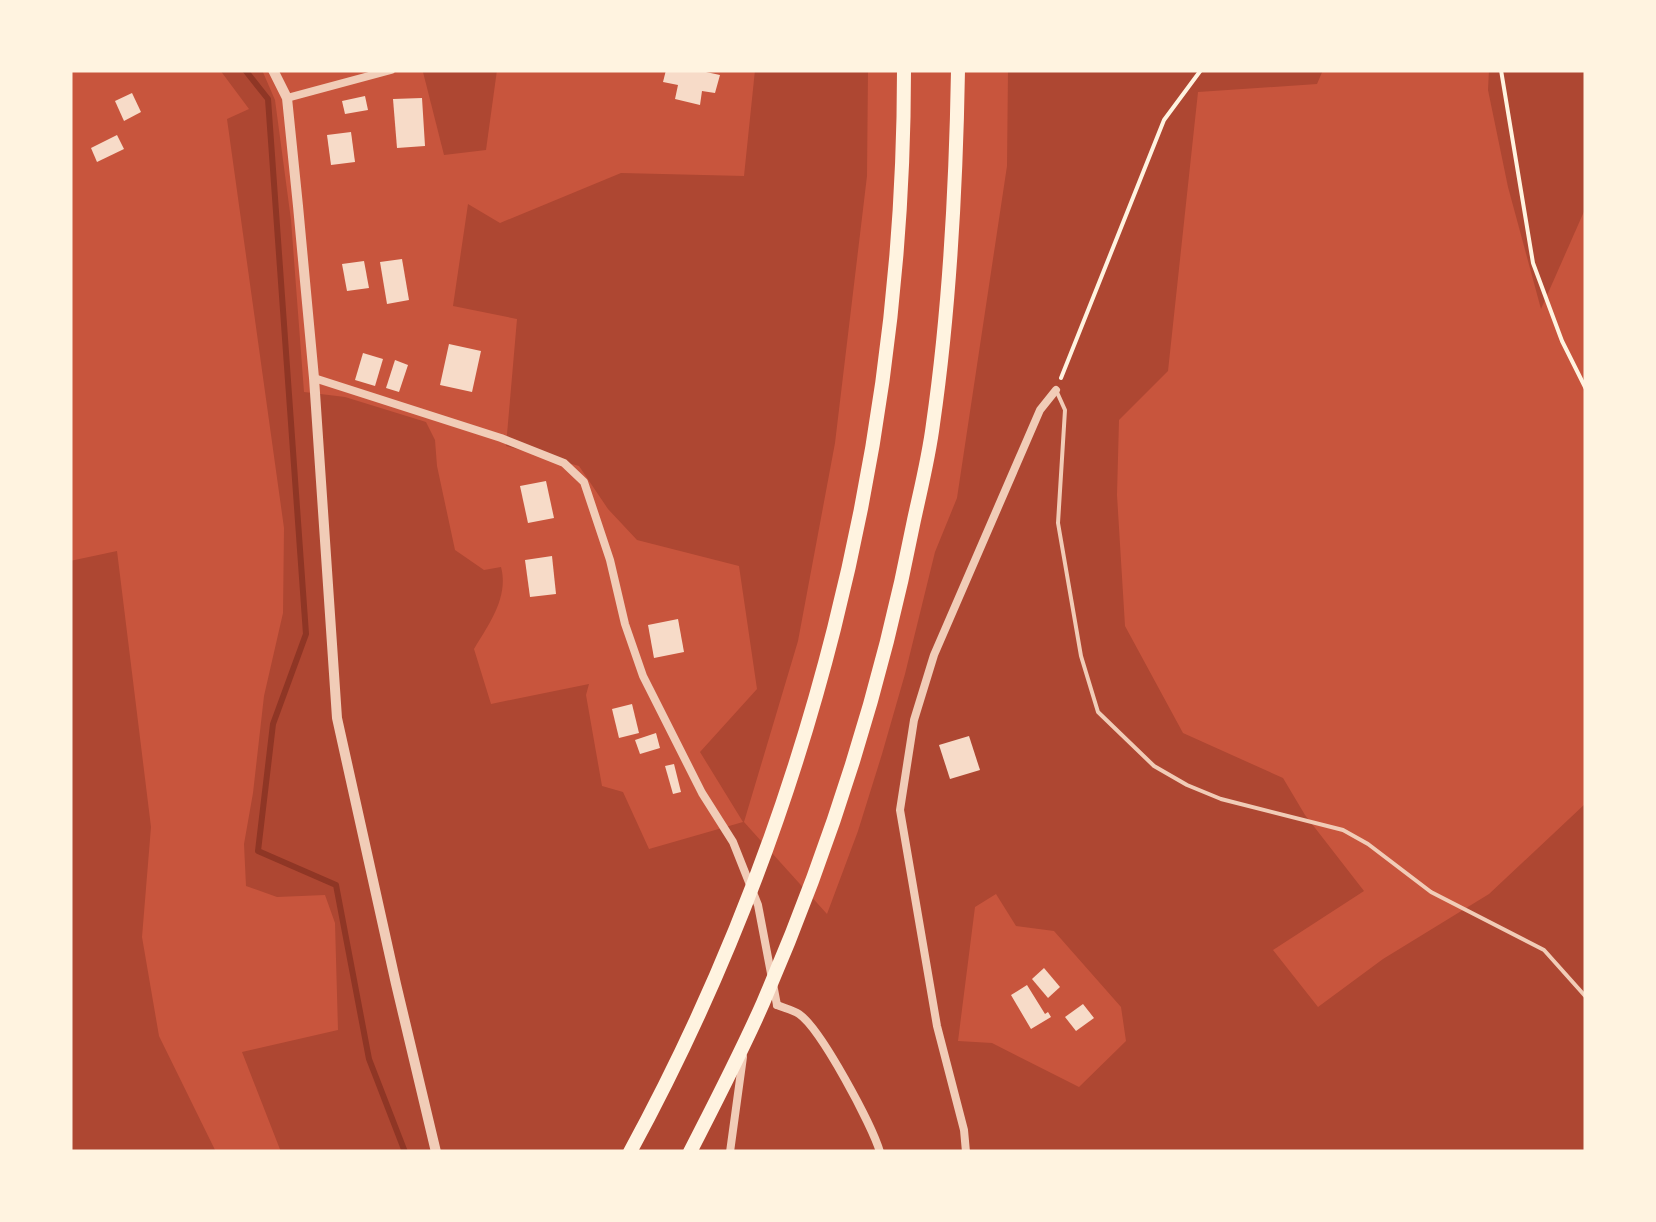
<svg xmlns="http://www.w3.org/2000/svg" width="1656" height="1222" viewBox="0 0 1656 1222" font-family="'Alegreya Sans',sans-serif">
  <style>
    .green { fill: #ae4732; fill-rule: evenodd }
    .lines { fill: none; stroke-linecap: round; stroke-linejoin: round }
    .stream { stroke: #8f3625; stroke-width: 6 }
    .building { fill: #f7dbc8 }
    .path { stroke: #fff3e0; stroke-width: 4 }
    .service { stroke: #f1ccb7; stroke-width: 4 }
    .minor { stroke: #f1ccb7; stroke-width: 8 }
    .tertiary { stroke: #f1ccb7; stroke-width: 10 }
    .motorway { stroke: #fff3e0; stroke-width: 14 }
  </style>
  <rect width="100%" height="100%" fill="#c8553d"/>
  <g class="green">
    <path d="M 220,70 L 262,70 L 275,100 L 291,220 L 304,392 L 345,397 L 426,422 L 435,440 L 437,466 L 455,550 L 484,570 L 501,567 C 509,597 489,624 474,649 L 491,704 L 589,684 L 586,695 L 602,786 L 623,792 L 649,849 L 743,822 L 700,752 L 757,689 L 739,566 L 637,540 L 608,509 L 579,466 L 506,446 L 517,319 L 453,306 L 468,204 L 500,223 L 621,173 L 744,176 L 755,70 L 868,70 L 867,176 L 835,443 L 798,641 L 744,822 L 827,914 L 858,831 L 882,754 L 905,674 L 935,552 L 957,498 L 1007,166 L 1008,70 L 1323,70 L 1317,84 L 1198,92 L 1168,371 L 1119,420 L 1117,495 L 1125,626 L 1183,733 L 1283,778 L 1305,815 L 1364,891 L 1273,950 L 1318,1007 L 1383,959 L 1489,894 L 1586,803 L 1586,1152 L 281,1152 L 242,1052 L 338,1030 L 335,923 L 325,895 L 277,897 L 246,886 L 244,844 L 253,793 L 264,696 L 283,613 L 284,528 L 227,119 L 249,109 ZM 996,894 L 1016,926 L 1054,931 L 1121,1007 L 1126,1041 L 1079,1087 L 992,1043 L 958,1041 L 975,907 Z"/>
    <path d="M 425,70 L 497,70 L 486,150 L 444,155 L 423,72 Z"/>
    <path d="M 1489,70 L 1586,70 L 1586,207 L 1541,309 L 1508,187 L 1488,90 Z"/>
    <path d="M 117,551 L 151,827 L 142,937 L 159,1036 L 216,1152 L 70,1152 L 70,561 Z"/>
  </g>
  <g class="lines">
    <path class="stream" d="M 245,70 L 268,99 L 306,634 L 273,724 L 258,851 L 336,885 L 369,1059 L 405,1152"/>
  </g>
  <g class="building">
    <path d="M 666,70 L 707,70 L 706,72 L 720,75 L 715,93 L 702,91 L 700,105 L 675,99 L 678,85 L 663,82 Z"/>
    <path d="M 132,93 L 141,112 L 124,121 L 115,101 Z"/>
    <path d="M 365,96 L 368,110 L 345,114 L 342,101 Z"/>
    <path d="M 422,98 L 425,146 L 397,148 L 393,99 Z"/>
    <path d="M 351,132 L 355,162 L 331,165 L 327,135 Z"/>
    <path d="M 117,135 L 124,149 L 97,162 L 91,148 Z"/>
    <path d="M 402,259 L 409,300 L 387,304 L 380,262 Z"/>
    <path d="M 364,261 L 369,288 L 347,291 L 342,264 Z"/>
    <path d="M 449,344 L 481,351 L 472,392 L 440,385 Z"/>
    <path d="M 363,353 L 383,359 L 375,386 L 355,380 Z"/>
    <path d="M 395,360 L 408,365 L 399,392 L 386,388 Z"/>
    <path d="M 546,481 L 554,518 L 528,523 L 520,486 Z"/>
    <path d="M 552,556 L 556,594 L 530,597 L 525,560 Z"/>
    <path d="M 678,619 L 684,652 L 654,658 L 648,625 Z"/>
    <path d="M 632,704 L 639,733 L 619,738 L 612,709 Z"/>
    <path d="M 656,733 L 660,748 L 640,754 L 635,740 Z"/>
    <path d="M 969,736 L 980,770 L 950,779 L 939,745 Z"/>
    <path d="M 674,764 L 681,792 L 673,794 L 665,766 Z"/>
    <path d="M 1044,968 L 1060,987 L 1048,998 L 1032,979 Z"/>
    <path d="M 1027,985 L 1045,1014 L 1048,1012 L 1051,1017 L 1031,1029 L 1011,995 Z"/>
    <path d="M 1083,1004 L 1094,1018 L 1076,1031 L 1065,1017 Z"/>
  </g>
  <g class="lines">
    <g class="path">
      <path d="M 1501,70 L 1533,263 L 1562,341 L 1586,389"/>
      <path d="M 1061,378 L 1164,120 L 1201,70"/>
    </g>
    <path class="service" d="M 1056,390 L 1065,410 L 1058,523 L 1081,656 L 1098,712 L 1154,766 L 1187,785 L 1221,799 L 1343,830 L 1368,844 L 1431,892 L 1544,950 L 1586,997"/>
    <g class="minor">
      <path d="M 287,98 L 391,70"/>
      <path d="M 314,378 L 501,438 L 564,463 L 584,482 L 610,560 L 625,624 L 643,676 L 702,793 L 733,842 L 758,905 L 777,1005"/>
      <path d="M 777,1005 C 784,1008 793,1010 799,1014 C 821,1029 872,1125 880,1152"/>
      <path d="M 730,1152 L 743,1057"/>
      <path d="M 966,1152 L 964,1130 L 937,1026 L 900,810 L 914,720 L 934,655 L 1040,410 L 1056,390"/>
    </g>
    <path class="tertiary" d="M 273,70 L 287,98 L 298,206 L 314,378 L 337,718 L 396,984 L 436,1152"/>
    <g class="motorway">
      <path d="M 630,1152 C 809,823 904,445 904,70"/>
      <path d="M 690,1152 C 715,1103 741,1053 763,1003 C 830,848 882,686 914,520 C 921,488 929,456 933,424 C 950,306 956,189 958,70"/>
    </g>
  </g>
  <rect width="1656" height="1222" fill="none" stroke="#fff3e0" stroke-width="145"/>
</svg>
